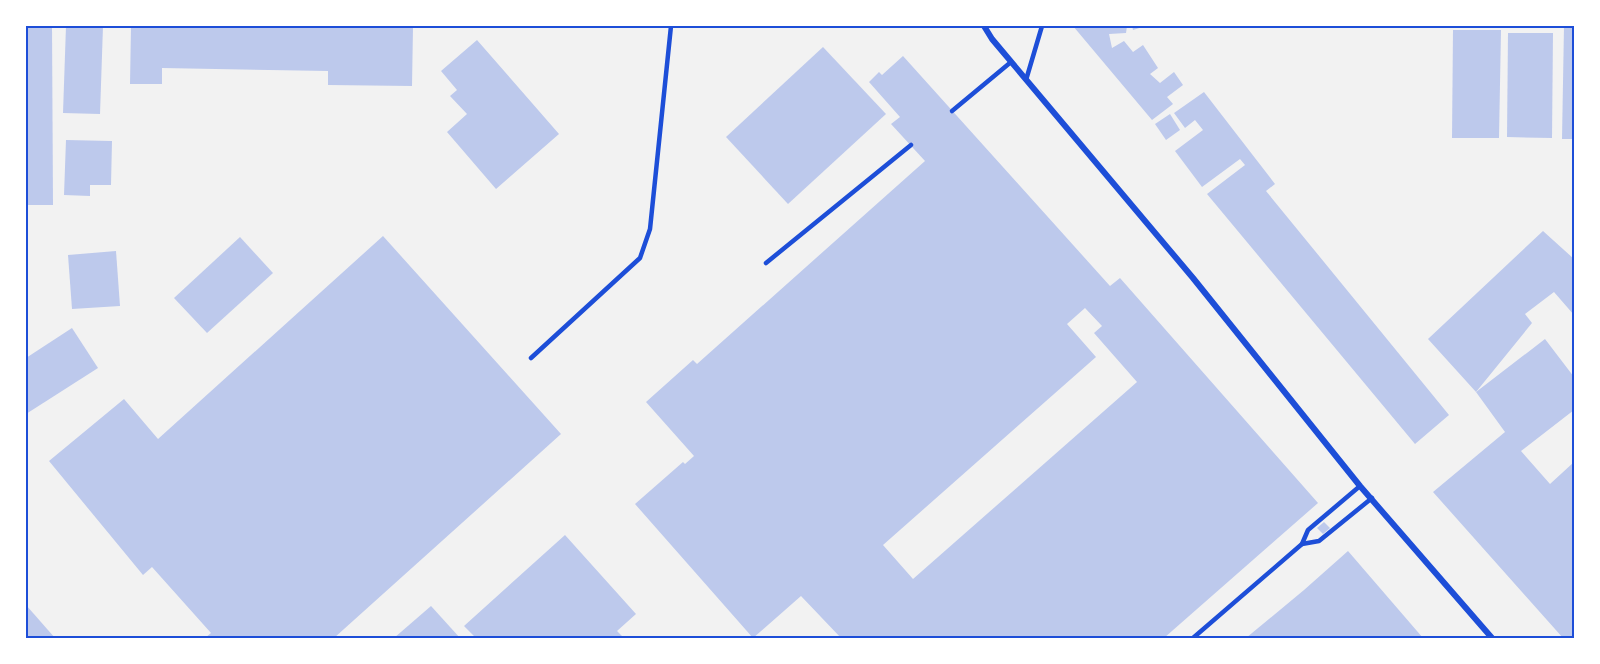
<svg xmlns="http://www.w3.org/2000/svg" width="1600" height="664" viewBox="0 0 1600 664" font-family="'Golos Text',sans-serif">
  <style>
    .building { fill: #bdc9ec; fill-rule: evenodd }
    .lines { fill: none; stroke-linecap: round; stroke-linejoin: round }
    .service { stroke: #1d4ed8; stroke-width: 4.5 }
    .minor { stroke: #1d4ed8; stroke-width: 6 }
    .neatline { fill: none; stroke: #1d4ed8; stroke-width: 2 }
  </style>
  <rect width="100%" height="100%" fill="#f2f2f2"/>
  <g class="building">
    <path d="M 26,26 L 52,26 L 53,205 L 26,205 Z"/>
    <path d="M 66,26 L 103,26 L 100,114 L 63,113 Z"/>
    <path d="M 131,26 L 413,27 L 412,86 L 328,85 L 328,71 L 162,68 L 162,84 L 130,84 Z"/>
    <path d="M 1073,26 L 1127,26 L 1126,33 L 1109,34 L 1112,48 L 1124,41 L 1133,52 L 1143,45 L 1158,68 L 1150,74 L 1160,83 L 1174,72 L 1183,85 L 1167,97 L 1173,104 L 1152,120 Z"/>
    <path d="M 1132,26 L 1146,26 L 1133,30 Z"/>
    <path d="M 1564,26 L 1574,26 L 1574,139 L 1562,139 Z"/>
    <path d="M 1453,30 L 1501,30 L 1499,138 L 1452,138 Z"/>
    <path d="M 1508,33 L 1553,33 L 1552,138 L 1507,137 Z"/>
    <path d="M 477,40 L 559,134 L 496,189 L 447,132 L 467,114 L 450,96 L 457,90 L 441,71 Z"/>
    <path d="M 823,47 L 886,114 L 788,204 L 726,137 Z"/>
    <path d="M 903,56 L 1110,286 L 1120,278 L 1318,503 L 1164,638 L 841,638 L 801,596 L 753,638 L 635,504 L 683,462 L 685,464 L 694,456 L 646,402 L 693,360 L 697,364 L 925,161 L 891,124 L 900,117 L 869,82 L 879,72 L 882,75 ZM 1085,308 L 1102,326 L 1094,333 L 1137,382 L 913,579 L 883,545 L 1096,357 L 1067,324 Z"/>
    <path d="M 1204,92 L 1275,184 L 1266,191 L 1449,415 L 1415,444 L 1207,194 L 1245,165 L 1240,159 L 1202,187 L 1175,151 L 1203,130 L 1195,120 L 1185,128 L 1174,113 Z"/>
    <path d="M 1170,114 L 1180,130 L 1166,140 L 1155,124 Z"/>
    <path d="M 66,140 L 112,141 L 111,185 L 90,185 L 90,196 L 64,195 Z"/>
    <path d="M 1543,231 L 1574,259 L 1574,315 L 1554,292 L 1525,314 L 1532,323 L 1476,392 L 1428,339 Z"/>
    <path d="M 383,236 L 561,434 L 334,638 L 205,638 L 211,633 L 152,567 L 143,575 L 49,461 L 124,399 L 158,439 Z"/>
    <path d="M 240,237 L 273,273 L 207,333 L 174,298 Z"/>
    <path d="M 116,251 L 120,306 L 72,309 L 68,255 Z"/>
    <path d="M 72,328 L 98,368 L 26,414 L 26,358 Z"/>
    <path d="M 1545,339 L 1574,377 L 1574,410 L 1521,451 L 1550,484 L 1574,462 L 1574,638 L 1563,638 L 1433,492 L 1505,432 L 1476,392 Z"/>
    <path d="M 1324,522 L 1330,528 L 1323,534 L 1317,528 Z"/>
    <path d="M 565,535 L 636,614 L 617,631 L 624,638 L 476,638 L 464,626 Z"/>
    <path d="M 1348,551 L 1423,638 L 1246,638 L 1304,590 Z"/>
    <path d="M 26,605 L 55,638 L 26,638 Z"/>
    <path d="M 431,606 L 460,638 L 394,638 Z"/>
  </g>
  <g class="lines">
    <g class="service">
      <path d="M 1026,80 L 1042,26"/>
      <path d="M 952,111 L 1011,62"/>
      <path d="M 766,263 L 911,145"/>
      <path d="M 531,358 L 640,258 L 650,229 L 671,26"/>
      <path d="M 1302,544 L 1319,541 L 1372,498"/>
      <path d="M 1193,638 L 1302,544 L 1308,530 L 1360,486"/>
    </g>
    <path class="minor" d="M 984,26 L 992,39 L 1193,278 L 1360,486 L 1492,638"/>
  </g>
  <rect width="1600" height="664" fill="none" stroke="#ffffff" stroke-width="54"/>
  <rect x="27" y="27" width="1546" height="610" class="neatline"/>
</svg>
